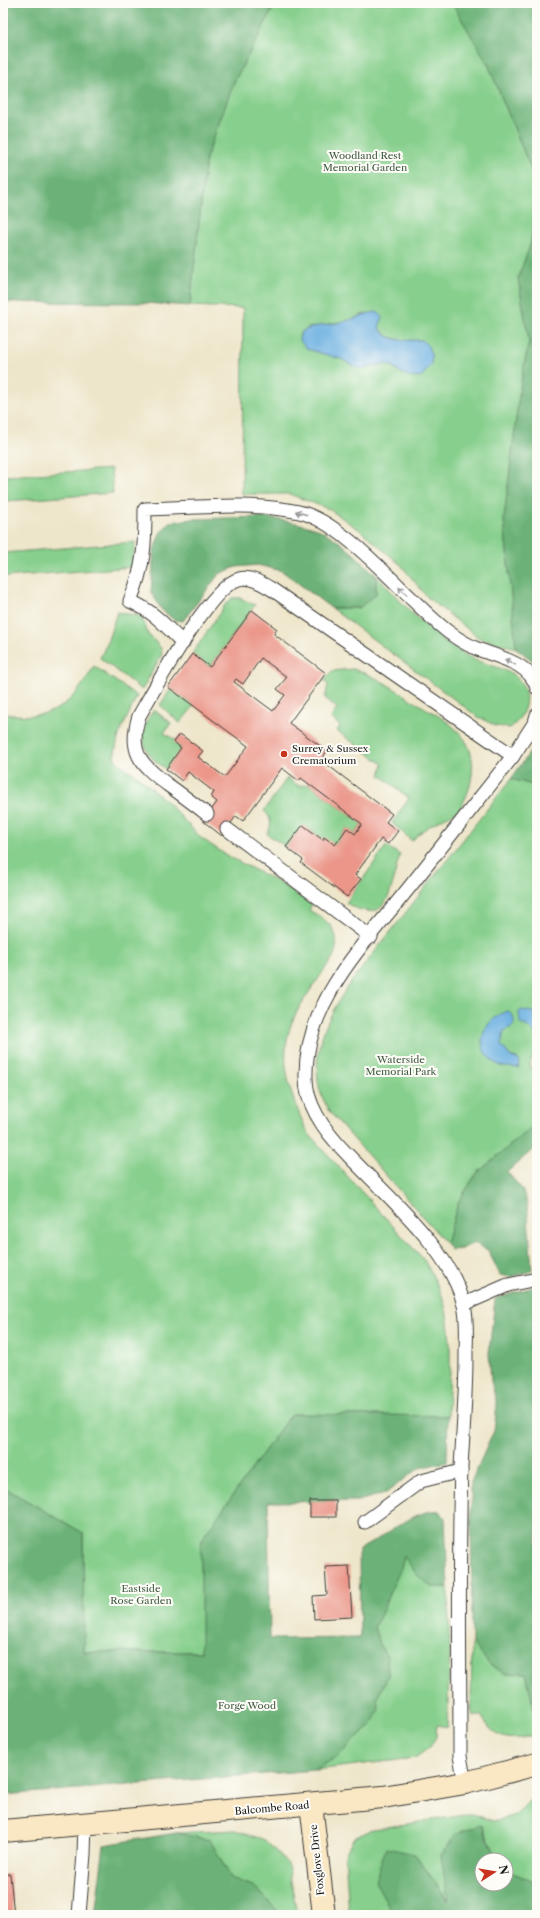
<svg xmlns="http://www.w3.org/2000/svg" width="540" height="1918" viewBox="0 0 540 1918" font-family="'Libre Caslon Text',serif">
  <style>
    .green { fill: #86cf8c; stroke: #517654; fill-rule: evenodd }
    .forest { fill: #6cb278; stroke: #44674a }
    .water { fill: #6cb0e1; stroke: #44667e }
    .building { fill: #eb9689; fill-rule: evenodd }
    .lines { fill: none; stroke-linecap: round; stroke-linejoin: round }
    .lane-casing { stroke: #3c3a36; stroke-width: 15 }
    .secondary-casing { stroke: #3c3a36; stroke-width: 24 }
    .lane { stroke: #fff; stroke-width: 13 }
    .secondary { stroke: #fae7c3; stroke-width: 22 }
    .oneway { stroke: #999 }
    .poi-dot { fill: #c8321e; stroke: #fdfcf7; stroke-width: 1.5 }
    .labels { text-anchor: middle; dominant-baseline: central; stroke-width: 4; stroke-linejoin: round; paint-order: stroke }
    .park-label { font-size: 10px; fill: #415b43; stroke: #fdfcf7 }
    .poi-label { font-size: 10px; fill: #1c1c1c; stroke: #fdfcf7; text-anchor: start }
    .street-label { font-size: 10px; fill: #1c1c1c; stroke: #fdfcf7 }
  </style>
  <rect width="100%" height="100%" fill="#fdfcf7"/>
  <filter id="ink" filterUnits="userSpaceOnUse"><feTurbulence type="fractalNoise" baseFrequency=".025" numOctaves="2"/><feDisplacementMap in="SourceGraphic" scale="8" xChannelSelector="R" yChannelSelector="G"/><feConvolveMatrix kernelMatrix="1 2 1 2 8 2 1 2 1" color-interpolation-filters="sRGB"/></filter>
  <filter id="wash" filterUnits="userSpaceOnUse"><feTurbulence type="fractalNoise" baseFrequency=".012" numOctaves="4" result="noise"/><feDisplacementMap in="SourceGraphic" scale="16" xChannelSelector="R" yChannelSelector="G"/><feGaussianBlur stdDeviation="0.9" result="paint"/><feColorMatrix in="noise" values="0 0 0 0 0 0 0 0 0 0 0 0 0 0 0 0 0 1.4 0 .05"/><feComposite in="paint" operator="in"/></filter>
  <g filter="url(#wash)">
    <rect width="100%" height="100%" fill="#eee6ca"/>
    <g class="green">
      <path d="M 276,3 L 452,3 L 488,64 L 537,184 L 537,203 L 530,246 L 518,278 L 529,341 L 520,387 L 504,519 L 516,648 L 479,638 L 427,597 L 401,565 L 361,531 L 329,509 L 289,494 L 242,494 L 243,308 L 190,306 L 206,158 L 234,82 ZM 367,313 L 383,317 L 379,326 C 385,337 393,339 404,340 L 401,373 C 381,355 379,370 360,368 C 353,368 348,361 341,359 C 330,355 318,352 307,349 L 299,335 L 308,328 L 350,320 Z"/>
      <path d="M 111,469 L 113,493 L 7,501 L 5,476 Z"/>
      <path d="M 135,542 L 133,567 L 3,577 L 3,553 Z"/>
      <path d="M 376,575 C 399,600 421,624 449,644 C 457,649 466,656 475,660 C 488,665 511,669 519,680 C 532,696 525,717 510,728 L 496,726 L 478,717 L 331,608 L 359,608 L 376,594 Z"/>
      <path d="M 232,598 L 240,598 L 255,605 L 210,667 L 192,654 L 225,605 Z"/>
      <path d="M 117,612 L 139,616 L 142,618 L 148,634 L 161,648 L 162,654 L 142,690 L 100,658 L 107,643 Z"/>
      <path d="M 94,666 L 137,696 L 119,735 L 114,756 L 116,761 L 141,779 L 166,801 L 201,838 L 226,855 L 278,882 L 312,905 L 309,910 C 315,914 322,917 327,922 C 336,929 339,944 334,955 C 332,960 327,966 324,970 C 312,989 295,1009 289,1031 C 279,1066 293,1102 308,1133 L 424,1260 C 431,1273 440,1287 444,1302 C 454,1338 449,1379 448,1416 L 291,1414 L 201,1540 L 202,1652 L 84,1652 L 83,1533 L 3,1487 L 3,713 C 51,722 71,707 94,666 Z"/>
      <path d="M 353,669 C 374,675 392,687 410,699 C 443,719 481,734 471,781 C 469,790 465,802 459,809 C 456,813 449,816 444,818 C 431,825 421,830 412,841 L 392,823 L 409,798 L 380,775 L 383,764 L 337,731 L 340,726 L 331,718 L 337,708 L 325,698 L 328,685 L 324,681 L 332,671 Z"/>
      <path d="M 171,689 L 194,706 L 180,723 L 160,705 Z"/>
      <path d="M 154,710 L 171,723 L 164,733 L 176,740 L 174,742 L 181,748 L 166,769 C 142,754 135,733 154,710 Z"/>
      <path d="M 287,778 L 299,786 L 309,784 L 362,824 L 355,834 L 347,828 L 335,845 L 324,838 L 323,840 L 303,825 L 286,847 L 267,834 C 272,825 272,818 264,811 Z"/>
      <path d="M 511,779 L 537,786 L 537,1013 L 521,1010 L 519,1012 L 523,1025 C 537,1027 537,1039 537,1051 L 535,1051 L 529,1067 L 537,1068 L 537,1123 L 476,1174 L 459,1201 L 446,1243 L 328,1110 C 325,1102 320,1094 319,1087 C 311,1047 329,1015 350,983 ZM 511,1013 L 510,1027 L 504,1031 L 501,1045 L 510,1056 L 517,1058 L 518,1068 L 500,1066 L 492,1060 Z"/>
      <path d="M 386,846 L 400,855 C 390,885 392,930 346,903 Z"/>
      <path d="M 404,1556 L 417,1575 L 431,1587 L 448,1587 L 450,1653 L 447,1727 L 437,1725 L 436,1737 L 430,1747 L 415,1758 L 315,1770 L 340,1755 L 357,1737 L 371,1726 L 377,1698 L 388,1676 L 387,1656 L 379,1644 L 374,1626 C 382,1615 385,1604 390,1591 C 395,1579 402,1569 404,1556 Z"/>
      <path d="M 472,1642 L 489,1664 L 506,1674 L 526,1673 L 537,1723 L 537,1735 C 509,1741 497,1742 481,1716 L 473,1716 L 471,1708 Z"/>
      <path d="M 537,1798 L 537,1879 L 532,1881 L 506,1870 L 506,1860 L 498,1860 L 482,1825 L 449,1902 L 415,1854 L 375,1881 L 394,1915 L 349,1915 L 345,1854 L 354,1838 L 373,1829 L 472,1814 L 493,1821 L 516,1815 L 529,1801 Z"/>
      <path d="M 235,1830 L 265,1840 L 288,1864 L 297,1915 L 281,1915 L 255,1887 L 231,1878 L 210,1840 L 176,1833 Z"/>
    </g>
    <g class="forest">
      <path d="M 3,3 L 276,3 L 234,82 L 206,158 L 190,306 L 144,303 L 3,302 Z"/>
      <path d="M 452,3 L 537,3 L 537,184 L 488,64 Z"/>
      <path d="M 537,203 L 537,664 L 516,648 L 504,519 L 520,387 L 529,341 L 518,278 L 530,246 Z"/>
      <path d="M 262,517 C 282,520 301,523 320,530 C 340,539 360,560 376,575 L 376,594 L 359,608 L 331,608 L 282,571 L 258,565 L 236,567 L 219,574 L 183,621 L 174,620 L 161,609 L 151,592 L 154,550 L 160,533 L 170,522 L 192,519 Z"/>
      <path d="M 537,742 L 537,786 L 511,779 Z"/>
      <path d="M 537,1123 L 537,1146 L 507,1172 L 522,1189 L 527,1203 L 532,1271 L 511,1277 L 500,1275 L 488,1250 L 474,1243 L 461,1249 L 451,1250 L 446,1243 L 459,1201 L 476,1174 Z"/>
      <path d="M 536,1286 L 537,1288 L 537,1723 L 526,1673 L 506,1674 L 489,1664 L 472,1642 L 471,1482 L 494,1431 L 497,1405 L 491,1381 L 489,1353 L 495,1299 Z"/>
      <path d="M 291,1414 L 448,1416 L 447,1462 L 419,1468 L 386,1493 L 358,1501 L 268,1502 L 270,1639 L 360,1638 L 359,1549 C 382,1540 416,1507 440,1511 L 445,1518 L 448,1587 L 431,1587 L 417,1575 L 404,1556 C 402,1569 395,1580 390,1592 C 385,1604 382,1615 374,1626 L 379,1644 L 387,1656 L 388,1676 L 377,1698 L 379,1709 L 371,1726 L 357,1737 L 340,1755 L 315,1770 L 3,1795 L 3,1487 L 83,1533 L 84,1652 L 201,1652 L 201,1540 Z"/>
      <path d="M 481,1825 L 498,1860 L 482,1860 L 482,1884 L 506,1884 L 506,1870 L 532,1881 L 537,1879 L 537,1915 L 394,1915 L 375,1881 L 386,1848 L 415,1854 L 448,1901 L 441,1855 L 457,1833 Z"/>
      <path d="M 176,1833 L 210,1840 L 231,1878 L 255,1887 L 281,1915 L 95,1915 L 104,1845 Z"/>
    </g>
    <g class="water">
      <path d="M 377,312 L 383,317 L 379,327 C 388,343 406,340 422,340 L 428,346 L 432,357 L 431,365 L 422,376 L 413,378 L 401,373 L 393,366 L 382,364 L 362,369 L 355,367 L 341,359 L 307,349 L 299,340 L 301,332 C 315,324 334,325 350,320 C 359,317 366,313 377,312 Z"/>
      <path d="M 521,1010 L 537,1013 L 537,1039 C 534,1028 529,1028 520,1023 L 519,1012 Z"/>
      <path d="M 508,1011 C 514,1014 515,1020 513,1026 L 504,1031 L 501,1045 L 510,1056 L 519,1060 L 520,1064 L 518,1068 C 512,1067 504,1068 499,1065 C 470,1050 482,1020 508,1011 Z"/>
    </g>
    <g id="blocks">
      <g class="building">
        <path d="M 252,610 L 277,629 L 274,634 L 326,673 L 289,723 L 327,751 L 321,760 L 392,814 L 386,822 L 398,831 L 388,844 L 381,839 L 355,875 L 361,879 L 347,897 L 301,863 L 303,860 L 286,847 L 303,825 L 323,840 L 324,837 L 335,845 L 347,828 L 355,834 L 362,824 L 301,778 L 299,781 L 282,768 L 243,821 L 236,816 L 222,836 L 203,821 L 217,802 L 211,797 L 214,792 L 188,772 L 182,781 L 166,769 L 181,748 L 174,742 L 180,734 L 203,751 L 198,757 L 225,777 L 248,746 L 168,687 L 192,654 L 210,667 ZM 261,658 L 287,677 L 277,689 L 285,695 L 273,711 L 234,682 L 236,679 L 243,684 Z"/>
        <rect x="310" y="1501" width="26" height="16"/>
        <path d="M 349,1566 L 352,1617 L 314,1619 L 313,1596 L 327,1595 L 325,1567 Z"/>
        <path d="M 3,1874 L 10,1874 L 14,1915 L 3,1915 Z"/>
      </g>
    </g>
  </g>
  <g filter="url(#ink)">
    <use href="#blocks" fill-opacity="0" stroke="#3c3a36" stroke-width="1"/>
    <g class="lines">
      <defs>
        <g id="lane">
          <path d="M 183,643 C 165,625 153,611 130,601 C 144,567 145,546 145,509 C 195,508 249,501 299,512 C 346,522 407,600 447,631 C 455,637 464,643 473,647 C 494,657 530,661 537,688"/>
          <path d="M 207,814 C 194,804 181,794 168,785 C 140,764 128,752 139,716 C 155,688 210,586 239,579 C 251,576 263,584 273,590 L 513,756"/>
          <path d="M 227,829 L 371,937"/>
          <path d="M 464,1304 L 508,1285 L 537,1279"/>
          <path d="M 365,1522 L 421,1481 L 461,1471"/>
          <path d="M 465,1783 L 460,1756 C 460,1660 458,1564 461,1468 C 463,1431 466,1393 466,1356 C 466,1339 468,1322 464,1305 C 451,1250 386,1195 348,1155 C 328,1135 306,1107 306,1078 C 304,1001 368,940 412,884 C 446,841 479,799 513,756 L 535,722 L 537,715"/>
          <path d="M 79,1915 L 84,1854 L 85,1824"/>
        </g>
        <g id="secondary">
          <path d="M 311,1804 L 324,1915"/>
          <path d="M 3,1831 L 383,1797 L 465,1783 L 537,1764"/>
        </g>
      </defs>
      <use href="#lane" class="lane-casing"/>
      <use href="#secondary" class="secondary-casing"/>
      <use href="#lane" class="lane"/>
      <use href="#secondary" class="secondary"/>
    </g>
    <defs><path id="oneway-shaft" d="M-6 0H5M1.5-3L5.5 0L1.5 3" fill="none" stroke-width="1.6" stroke-linecap="round" stroke-linejoin="round"/></defs>
    <g class="oneway">
      <use href="#oneway-shaft" transform="translate(301 513) rotate(-164)"/>
      <use href="#oneway-shaft" transform="translate(403 591) rotate(-135)"/>
      <use href="#oneway-shaft" transform="translate(510 662) rotate(-152)"/>
    </g>
  </g>
  <circle class="poi-dot" cx="284" cy="754" r="4"/>
  <g class="labels">
    <g class="park-label">
      <text x="365" y="155">Woodland Rest<tspan x="365" dy="12">Memorial Garden</tspan></text>
      <text x="401" y="1059">Waterside<tspan x="401" dy="12">Memorial Park</tspan></text>
      <text x="141" y="1588">Eastside<tspan x="141" dy="12">Rose Garden</tspan></text>
      <text x="247" y="1705">Forge Wood</text>
    </g>
    <g class="poi-label">
      <text x="292" y="748">Surrey &amp; Sussex<tspan x="292" dy="12">Crematorium</tspan></text>
    </g>
    <g class="street-label">
      <text transform="translate(272 1808) rotate(-5)">Balcombe Road</text>
      <text transform="translate(317 1860) rotate(-96)">Foxglove Drive</text>
    </g>
  </g>
  <rect width="540" height="1918" fill="none" stroke="#fdfcf7" stroke-width="16"/>
  <g transform="translate(494 1872) rotate(78)"><circle r="19" fill="#fdfcf7" stroke="#a3a29f"/>
  <path d="M0-3L7 15L0 10L-7 15Z" fill="#c8321e"/>
  <text y="-6" font-size="11" font-weight="bold" text-anchor="middle" fill="#1c1c1c">N</text>
  </g>
</svg>
